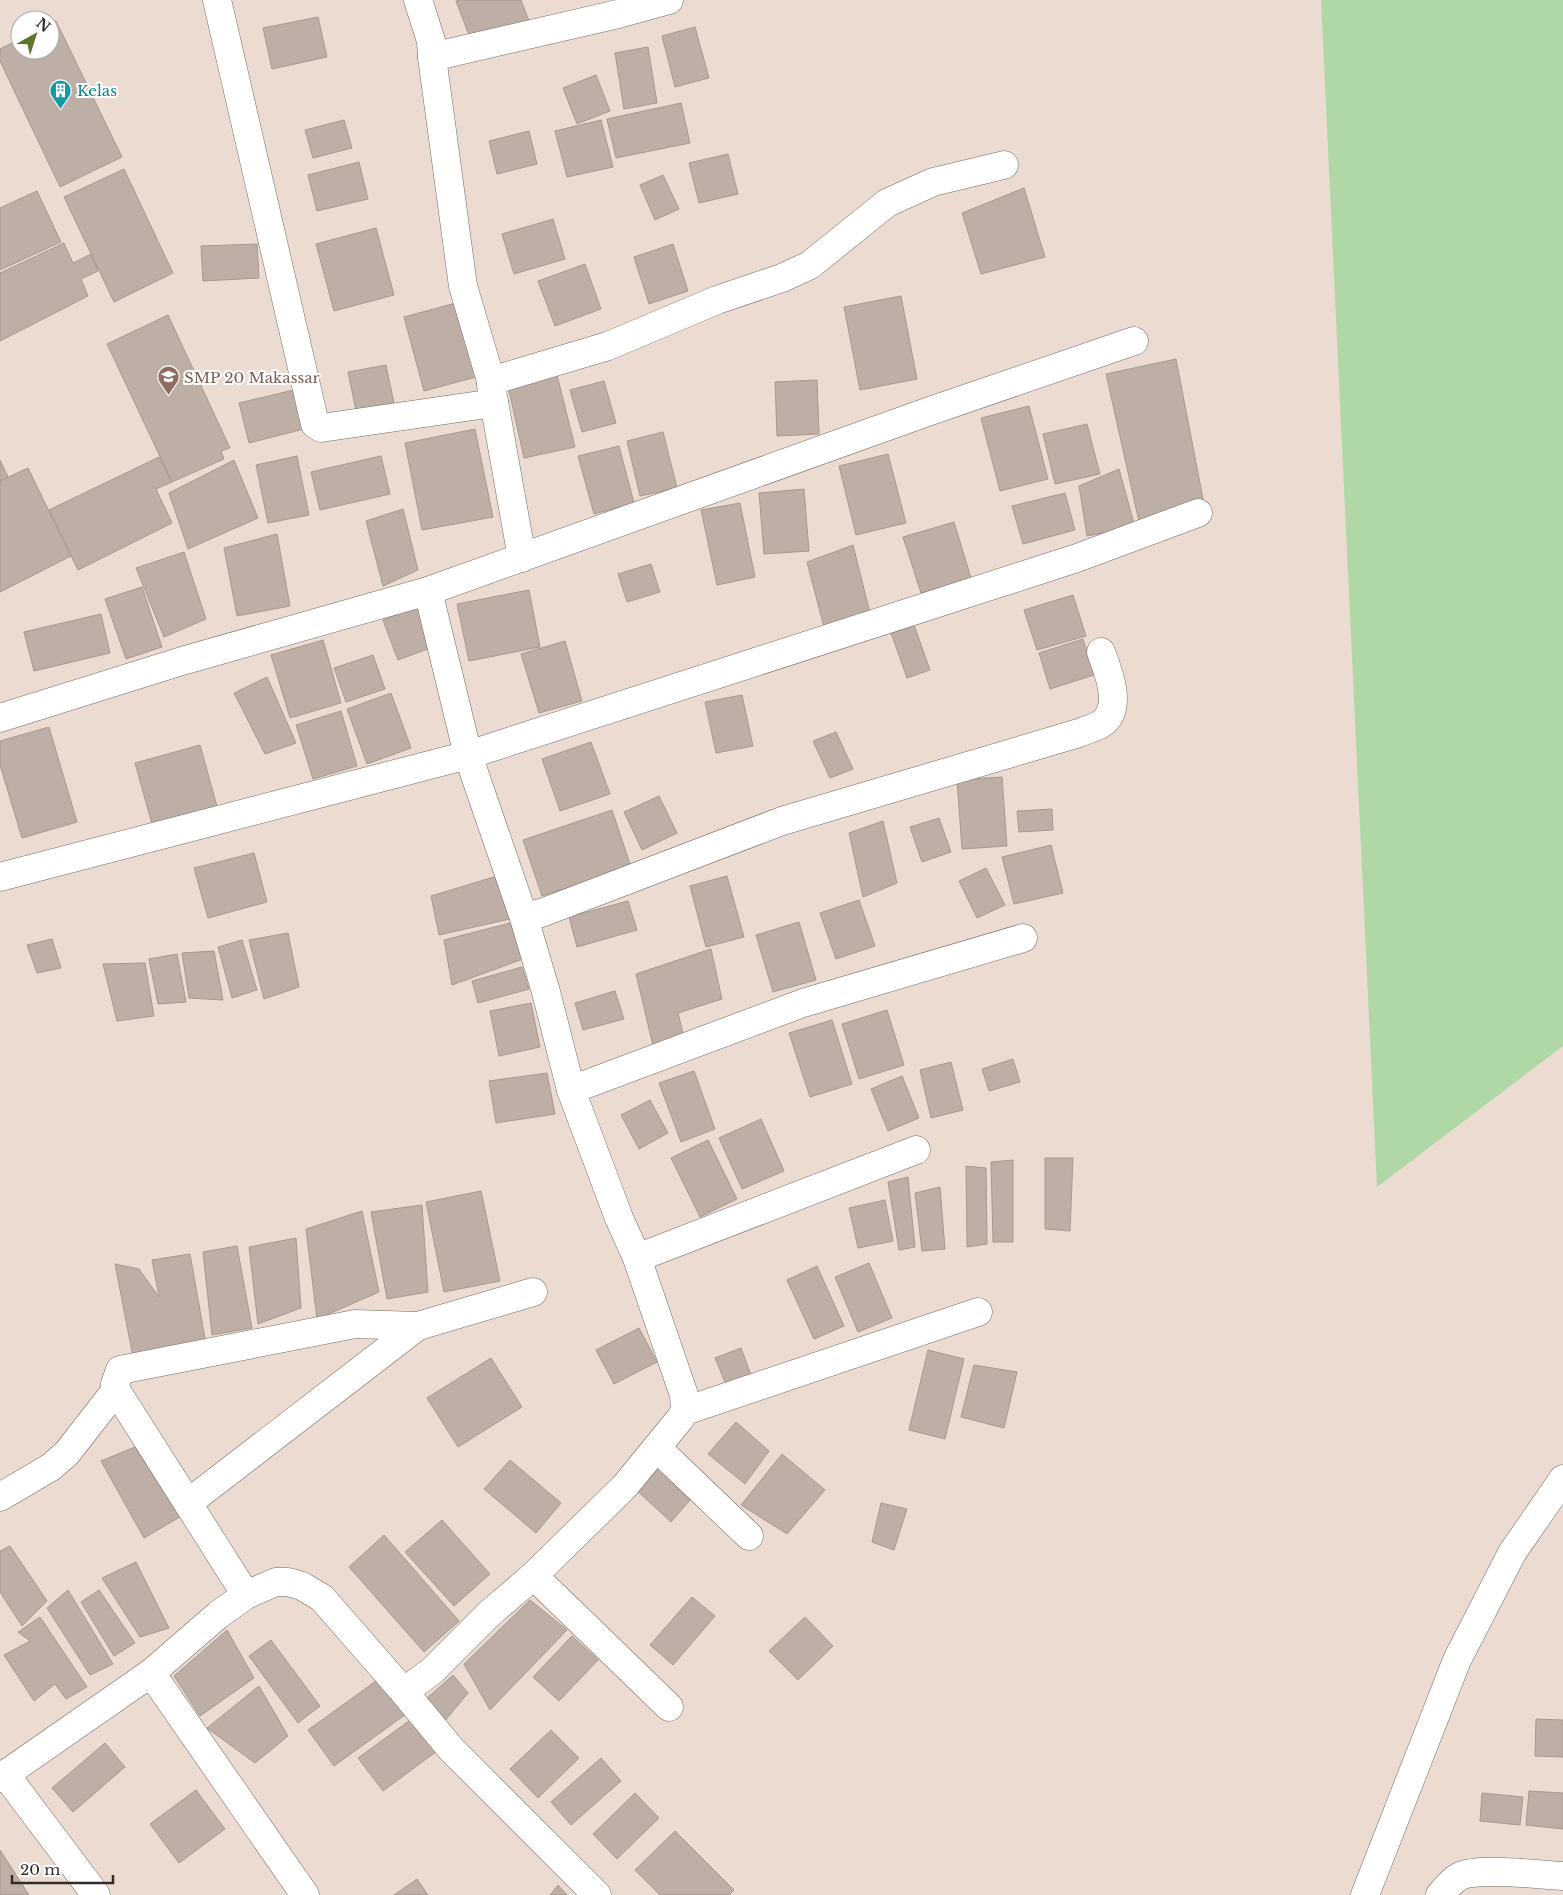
<svg xmlns="http://www.w3.org/2000/svg" width="1563" height="1895" viewBox="0 0 1563 1895" font-family="'Libre Baskerville',serif">
  <style>
    .green { fill: #b0d8a6 }
    .building { fill: #bdafa5; stroke: #a79990 }
    .lines { fill: none; stroke-linecap: round; stroke-linejoin: round }
    .minor-casing { stroke: #766960; stroke-width: 29 }
    .minor { stroke: #fff; stroke-width: 28 }
    .labels { text-anchor: middle; dominant-baseline: central; stroke-width: 4; stroke-linejoin: round; paint-order: stroke }
    .culture-label { font-size: 15px; fill: #0d838f; stroke: #fff; text-anchor: start }
    .education-label { font-size: 15px; fill: #785e54; stroke: #fff; text-anchor: start }
  </style>
  <rect width="100%" height="100%" fill="#ebdbd1"/>
  <path class="green" d="M 1321,0 L 1563,0 L 1563,1046 L 1377,1187 Z"/>
  <g class="building">
    <path d="M 460,0 L 521,0 L 529,21 L 472,43 L 456,1 Z"/>
    <path d="M 318,17 L 327,57 L 272,69 L 263,28 Z"/>
    <path d="M 56,21 L 122,157 L 60,187 L 0,61 L 0,49 L 20,39 L 20,50 L 50,50 L 50,24 Z"/>
    <path d="M 695,27 L 709,78 L 675,87 L 662,36 Z"/>
    <path d="M 648,47 L 657,103 L 624,109 L 615,53 Z"/>
    <path d="M 596,75 L 610,111 L 577,124 L 563,88 Z"/>
    <path d="M 681,103 L 690,143 L 616,158 L 607,119 Z"/>
    <path d="M 344,120 L 352,148 L 313,158 L 305,130 Z"/>
    <path d="M 601,120 L 613,167 L 567,177 L 555,131 Z"/>
    <path d="M 529,131 L 537,164 L 497,174 L 489,141 Z"/>
    <path d="M 728,154 L 738,194 L 699,203 L 689,163 Z"/>
    <path d="M 359,162 L 368,199 L 317,211 L 308,175 Z"/>
    <path d="M 124,169 L 173,273 L 114,302 L 64,197 Z"/>
    <path d="M 663,175 L 679,209 L 655,220 L 640,185 Z"/>
    <path d="M 1024,188 L 1045,257 L 981,274 L 962,213 Z"/>
    <path d="M 37,191 L 61,242 L 0,270 L 0,208 Z"/>
    <path d="M 553,219 L 565,259 L 514,274 L 502,234 Z"/>
    <path d="M 376,228 L 394,295 L 334,311 L 316,244 Z"/>
    <path d="M 64,243 L 73,263 L 91,254 L 98,271 L 81,279 L 88,296 L 0,341 L 0,273 Z"/>
    <path d="M 257,244 L 259,278 L 203,281 L 201,246 Z"/>
    <path d="M 673,244 L 688,291 L 649,304 L 634,257 Z"/>
    <path d="M 585,264 L 601,309 L 555,326 L 538,281 Z"/>
    <path d="M 901,296 L 917,379 L 860,390 L 844,307 Z"/>
    <path d="M 456,303 L 476,377 L 424,391 L 404,317 Z"/>
    <path d="M 168,315 L 230,448 L 221,451 L 224,459 L 172,482 L 107,344 Z"/>
    <path d="M 1176,359 L 1204,504 L 1140,526 L 1106,374 Z"/>
    <path d="M 386,365 L 396,413 L 358,420 L 348,372 Z"/>
    <path d="M 557,375 L 575,447 L 524,458 L 508,386 Z"/>
    <path d="M 817,380 L 819,434 L 777,436 L 775,382 Z"/>
    <path d="M 604,381 L 616,423 L 582,432 L 570,390 Z"/>
    <path d="M 298,389 L 308,428 L 249,443 L 239,403 Z"/>
    <path d="M 1029,406 L 1048,479 L 1000,491 L 981,418 Z"/>
    <path d="M 1087,424 L 1100,474 L 1055,484 L 1043,434 Z"/>
    <path d="M 475,429 L 493,517 L 422,530 L 405,443 Z"/>
    <path d="M 663,432 L 677,488 L 640,496 L 627,441 Z"/>
    <path d="M 619,446 L 634,503 L 594,514 L 578,456 Z"/>
    <path d="M 888,454 L 906,523 L 856,535 L 839,466 Z"/>
    <path d="M 297,456 L 309,515 L 268,523 L 256,465 Z"/>
    <path d="M 381,456 L 390,494 L 320,510 L 311,472 Z"/>
    <path d="M 159,457 L 172,482 L 156,489 L 172,523 L 78,570 L 49,510 Z"/>
    <path d="M 0,460 L 8,477 L 0,481 Z"/>
    <path d="M 234,460 L 258,518 L 188,549 L 169,493 Z"/>
    <path d="M 28,468 L 71,556 L 0,592 L 0,481 Z"/>
    <path d="M 1119,469 L 1135,527 L 1087,536 L 1079,486 Z"/>
    <path d="M 804,489 L 809,551 L 764,554 L 759,493 Z"/>
    <path d="M 1065,493 L 1075,530 L 1023,544 L 1012,506 Z"/>
    <path d="M 740,503 L 755,577 L 717,585 L 701,510 Z"/>
    <path d="M 403,509 L 418,570 L 383,586 L 366,521 Z"/>
    <path d="M 954,522 L 971,578 L 921,593 L 903,537 Z"/>
    <path d="M 277,534 L 290,606 L 237,616 L 224,548 Z"/>
    <path d="M 853,545 L 871,617 L 825,631 L 807,562 Z"/>
    <path d="M 184,552 L 206,619 L 164,637 L 136,568 Z"/>
    <path d="M 651,564 L 660,592 L 627,602 L 618,574 Z"/>
    <path d="M 142,587 L 162,647 L 126,659 L 105,599 Z"/>
    <path d="M 529,590 L 540,647 L 469,661 L 457,604 Z"/>
    <path d="M 1073,595 L 1086,636 L 1037,650 L 1024,610 Z"/>
    <path d="M 418,607 L 433,647 L 398,660 L 383,620 Z"/>
    <path d="M 101,614 L 110,653 L 34,671 L 24,632 Z"/>
    <path d="M 914,625 L 930,670 L 907,678 L 891,633 Z"/>
    <path d="M 1083,639 L 1094,675 L 1050,689 L 1039,653 Z"/>
    <path d="M 323,640 L 341,703 L 290,718 L 271,655 Z"/>
    <path d="M 565,641 L 582,701 L 539,713 L 521,654 Z"/>
    <path d="M 373,655 L 385,689 L 346,702 L 334,668 Z"/>
    <path d="M 267,677 L 296,743 L 265,754 L 234,693 Z"/>
    <path d="M 391,693 L 411,748 L 367,764 L 347,709 Z"/>
    <path d="M 742,695 L 753,746 L 716,753 L 705,702 Z"/>
    <path d="M 341,711 L 357,766 L 313,779 L 296,725 Z"/>
    <path d="M 49,727 L 77,822 L 22,838 L 0,765 L 0,741 Z"/>
    <path d="M 836,732 L 853,769 L 830,778 L 813,741 Z"/>
    <path d="M 591,742 L 610,794 L 560,811 L 542,759 Z"/>
    <path d="M 200,745 L 220,817 L 155,835 L 135,763 Z"/>
    <path d="M 1002,777 L 1007,846 L 962,849 L 957,780 Z"/>
    <path d="M 659,796 L 677,833 L 642,850 L 624,812 Z"/>
    <path d="M 1052,809 L 1053,830 L 1019,832 L 1017,811 Z"/>
    <path d="M 612,810 L 631,867 L 542,896 L 523,840 Z"/>
    <path d="M 939,818 L 951,852 L 922,862 L 910,827 Z"/>
    <path d="M 883,821 L 897,883 L 863,897 L 849,833 Z"/>
    <path d="M 1051,845 L 1063,893 L 1014,904 L 1002,857 Z"/>
    <path d="M 254,853 L 267,902 L 208,918 L 194,868 Z"/>
    <path d="M 986,868 L 1005,905 L 977,918 L 959,881 Z"/>
    <path d="M 497,876 L 514,918 L 439,935 L 431,896 Z"/>
    <path d="M 727,876 L 744,937 L 706,947 L 690,886 Z"/>
    <path d="M 859,900 L 875,946 L 836,959 L 820,913 Z"/>
    <path d="M 628,901 L 637,930 L 577,947 L 569,917 Z"/>
    <path d="M 514,922 L 523,959 L 452,985 L 444,940 Z"/>
    <path d="M 799,922 L 816,980 L 773,992 L 756,935 Z"/>
    <path d="M 288,933 L 299,987 L 264,999 L 249,940 Z"/>
    <path d="M 52,939 L 61,968 L 37,973 L 27,945 Z"/>
    <path d="M 242,940 L 257,990 L 232,998 L 218,947 Z"/>
    <path d="M 711,949 L 722,999 L 678,1013 L 685,1041 L 655,1054 L 636,974 Z"/>
    <path d="M 214,951 L 223,1000 L 189,998 L 182,953 Z"/>
    <path d="M 177,954 L 186,1002 L 158,1004 L 149,959 Z"/>
    <path d="M 145,963 L 154,1016 L 117,1021 L 103,964 Z"/>
    <path d="M 522,967 L 529,989 L 478,1003 L 472,981 Z"/>
    <path d="M 615,991 L 624,1019 L 583,1030 L 575,1003 Z"/>
    <path d="M 531,1003 L 540,1047 L 499,1056 L 490,1011 Z"/>
    <path d="M 887,1010 L 904,1065 L 859,1079 L 842,1024 Z"/>
    <path d="M 832,1020 L 852,1084 L 810,1097 L 789,1033 Z"/>
    <path d="M 1013,1059 L 1020,1082 L 989,1091 L 982,1069 Z"/>
    <path d="M 951,1062 L 963,1110 L 931,1118 L 920,1070 Z"/>
    <path d="M 694,1071 L 715,1129 L 681,1142 L 659,1083 Z"/>
    <path d="M 547,1073 L 555,1114 L 496,1123 L 489,1081 Z"/>
    <path d="M 902,1076 L 919,1118 L 888,1131 L 871,1089 Z"/>
    <path d="M 650,1100 L 668,1133 L 639,1149 L 621,1115 Z"/>
    <path d="M 761,1119 L 784,1171 L 742,1189 L 719,1138 Z"/>
    <path d="M 708,1140 L 737,1199 L 700,1217 L 671,1158 Z"/>
    <path d="M 1045,1158 L 1073,1158 L 1070,1231 L 1045,1229 Z"/>
    <path d="M 1013,1160 L 1013,1242 L 993,1242 L 991,1162 Z"/>
    <path d="M 966,1166 L 986,1168 L 987,1244 L 967,1247 Z"/>
    <path d="M 908,1177 L 915,1247 L 899,1250 L 888,1182 Z"/>
    <path d="M 940,1187 L 945,1249 L 922,1251 L 915,1193 Z"/>
    <path d="M 481,1191 L 500,1281 L 444,1292 L 426,1202 Z"/>
    <path d="M 885,1200 L 893,1241 L 858,1248 L 849,1208 Z"/>
    <path d="M 422,1205 L 428,1292 L 387,1299 L 371,1212 Z"/>
    <path d="M 362,1211 L 379,1292 L 317,1319 L 306,1229 Z"/>
    <path d="M 296,1238 L 301,1308 L 258,1324 L 249,1247 Z"/>
    <path d="M 237,1246 L 252,1328 L 212,1335 L 203,1252 Z"/>
    <path d="M 190,1254 L 206,1344 L 133,1357 L 115,1264 L 139,1269 L 159,1297 L 152,1260 Z"/>
    <path d="M 869,1263 L 892,1318 L 858,1332 L 835,1277 Z"/>
    <path d="M 817,1266 L 844,1326 L 814,1339 L 787,1280 Z"/>
    <path d="M 639,1328 L 657,1362 L 614,1384 L 596,1350 Z"/>
    <path d="M 741,1348 L 754,1383 L 729,1392 L 715,1358 Z"/>
    <path d="M 928,1350 L 964,1359 L 945,1439 L 909,1430 Z"/>
    <path d="M 491,1358 L 522,1407 L 458,1447 L 427,1398 Z"/>
    <path d="M 974,1365 L 1017,1372 L 1004,1428 L 961,1417 Z"/>
    <path d="M 736,1422 L 769,1451 L 745,1484 L 708,1454 Z"/>
    <path d="M 135,1447 L 180,1517 L 144,1538 L 101,1461 Z"/>
    <path d="M 782,1454 L 825,1490 L 787,1534 L 741,1505 Z"/>
    <path d="M 510,1460 L 561,1503 L 536,1533 L 484,1489 Z"/>
    <path d="M 652,1465 L 690,1500 L 671,1522 L 633,1487 Z"/>
    <path d="M 881,1503 L 907,1509 L 894,1550 L 872,1542 Z"/>
    <path d="M 442,1520 L 490,1574 L 454,1606 L 405,1552 Z"/>
    <path d="M 384,1535 L 459,1621 L 424,1652 L 349,1567 Z"/>
    <path d="M 10,1546 L 47,1601 L 22,1626 L 0,1592 L 0,1551 Z"/>
    <path d="M 136,1562 L 169,1628 L 140,1637 L 102,1578 Z"/>
    <path d="M 68,1590 L 113,1664 L 90,1675 L 47,1608 Z"/>
    <path d="M 99,1590 L 135,1643 L 114,1656 L 81,1602 Z"/>
    <path d="M 692,1597 L 715,1616 L 673,1665 L 650,1645 Z"/>
    <path d="M 530,1600 L 567,1630 L 490,1710 L 464,1664 Z"/>
    <path d="M 40,1617 L 87,1687 L 66,1699 L 55,1684 L 34,1701 L 4,1655 L 30,1641 L 18,1632 Z"/>
    <path d="M 805,1617 L 833,1646 L 798,1680 L 769,1651 Z"/>
    <path d="M 227,1630 L 254,1678 L 200,1716 L 174,1676 Z"/>
    <path d="M 572,1636 L 598,1660 L 559,1701 L 533,1677 Z"/>
    <path d="M 271,1640 L 320,1706 L 298,1723 L 249,1656 Z"/>
    <path d="M 453,1675 L 468,1693 L 444,1722 L 426,1699 Z"/>
    <path d="M 383,1676 L 409,1712 L 334,1766 L 308,1730 Z"/>
    <path d="M 259,1686 L 288,1736 L 255,1763 L 207,1728 Z"/>
    <path d="M 413,1718 L 437,1751 L 383,1791 L 358,1758 Z"/>
    <path d="M 1536,1719 L 1563,1720 L 1563,1757 L 1535,1756 Z"/>
    <path d="M 551,1730 L 579,1758 L 538,1798 L 510,1769 Z"/>
    <path d="M 105,1743 L 125,1767 L 73,1812 L 52,1788 Z"/>
    <path d="M 601,1758 L 621,1781 L 571,1825 L 551,1802 Z"/>
    <path d="M 196,1790 L 225,1829 L 179,1863 L 150,1824 Z"/>
    <path d="M 1529,1791 L 1563,1793 L 1563,1829 L 1526,1825 Z"/>
    <path d="M 635,1793 L 659,1818 L 617,1859 L 593,1834 Z"/>
    <path d="M 1482,1793 L 1523,1797 L 1520,1825 L 1480,1821 Z"/>
    <path d="M 675,1831 L 734,1890 L 729,1895 L 660,1895 L 635,1870 Z"/>
    <path d="M 0,1850 L 29,1895 L 0,1895 Z"/>
    <path d="M 417,1879 L 428,1895 L 394,1895 Z"/>
    <path d="M 558,1885 L 567,1895 L 550,1895 Z"/>
  </g>
  <g class="lines">
    <defs>
      <g id="minor">
        <path d="M 217,0 L 315,424 L 321,428 L 494,403"/>
        <path d="M 418,0 L 431,41 L 432,57"/>
        <path d="M 669,0 L 618,14 L 432,57 L 463,286 L 491,381 L 608,346 L 717,300 L 782,278 L 810,265 L 887,203 L 933,182 L 1004,165"/>
        <path d="M 491,385 L 522,558"/>
        <path d="M 428,591 L 468,755 L 524,918 L 544,912 L 782,821 L 1079,733 C 1086,730 1094,728 1101,724 C 1124,709 1108,671 1101,652"/>
        <path d="M 0,718 L 182,661 L 428,591 L 930,411 L 1134,341"/>
        <path d="M 0,877 L 468,755 L 1077,558 L 1198,513"/>
        <path d="M 524,918 L 546,992 L 571,1090 L 619,1218 L 637,1258 L 684,1395 L 685,1411 L 679,1420 L 625,1486 L 532,1577"/>
        <path d="M 571,1090 L 803,1003 L 1023,938"/>
        <path d="M 637,1258 L 916,1150"/>
        <path d="M 685,1411 L 978,1312"/>
        <path d="M 657,1448 L 749,1536"/>
        <path d="M 0,1497 L 51,1467 L 67,1453 L 116,1390"/>
        <path d="M 188,1503 L 418,1326"/>
        <path d="M 246,1595 L 116,1390 L 115,1384 L 120,1370 L 355,1324 L 418,1326 L 533,1292"/>
        <path d="M 151,1673 L 305,1895"/>
        <path d="M 404,1692 L 451,1749 L 597,1895"/>
        <path d="M 5,1774 L 96,1895"/>
        <path d="M 0,1778 L 151,1673 L 218,1615 L 246,1595 L 276,1582 L 288,1582 L 302,1586 L 322,1598 L 404,1692 L 433,1670 L 490,1613 L 532,1577 L 541,1583 L 570,1611 L 669,1707"/>
        <path d="M 1365,1895 L 1457,1660 L 1512,1553 L 1563,1479"/>
        <path d="M 1440,1895 C 1446,1888 1451,1881 1460,1876 C 1480,1867 1539,1875 1563,1876"/>
      </g>
    </defs>
    <use href="#minor" class="minor-casing"/>
    <use href="#minor" class="minor"/>
  </g>
  <defs>
    <symbol id="building-pin" viewBox="-11 -11 22 30"><path d="M0 17L-7.5 6A9.5 9.5 0 1 1 7.5 6Z" fill="#0f9aa8" stroke="#fff"/><path d="M-4-6H4V6H1V3H-1V6H-4ZM-2.5-4.3h1.7v1.8h-1.7ZM.8-4.3h1.7v1.8H.8ZM-2.5-1h1.7V.8h-1.7ZM.8-1h1.7V.8H.8Z" fill="#fff"/></symbol>
    <symbol id="school-pin" viewBox="-11 -11 22 30"><path d="M0 17L-7.5 6A9.5 9.5 0 1 1 7.5 6Z" fill="#8d6e63" stroke="#fff"/><path d="M0-5L7-2L0 1L-7-2ZM-4 1L0 2.5L4 1V4Q0 6-4 4Z" fill="#fff"/></symbol>
  </defs>
  <g fill-rule="evenodd">
    <use href="#building-pin" x="48" y="78" width="25" height="34"/>
    <use href="#school-pin" x="156" y="364" width="25" height="34"/>
  </g>
  <g class="labels">
    <g class="culture-label">
      <text x="77" y="90">Kelas</text>
    </g>
    <g class="education-label">
      <text x="184" y="377">SMP 20 Makassar</text>
    </g>
  </g>
  <g transform="translate(35 35) rotate(39)"><circle r="24" fill="#ffffff" stroke="#adaba9"/>
  <path d="M0-4L9 19L0 12L-9 19Z" fill="#5d7629"/>
  <text y="-8" font-size="14" font-weight="bold" text-anchor="middle" fill="#332d29">N</text>
  </g>
  <path d="M12 1875v8h101v-8" fill="none" stroke="#332d29" stroke-width="2.5"/>
  <text x="20" y="1875" font-size="15" fill="#332d29" stroke="#ffffff" stroke-width="4" paint-order="stroke">20 m</text>
</svg>
